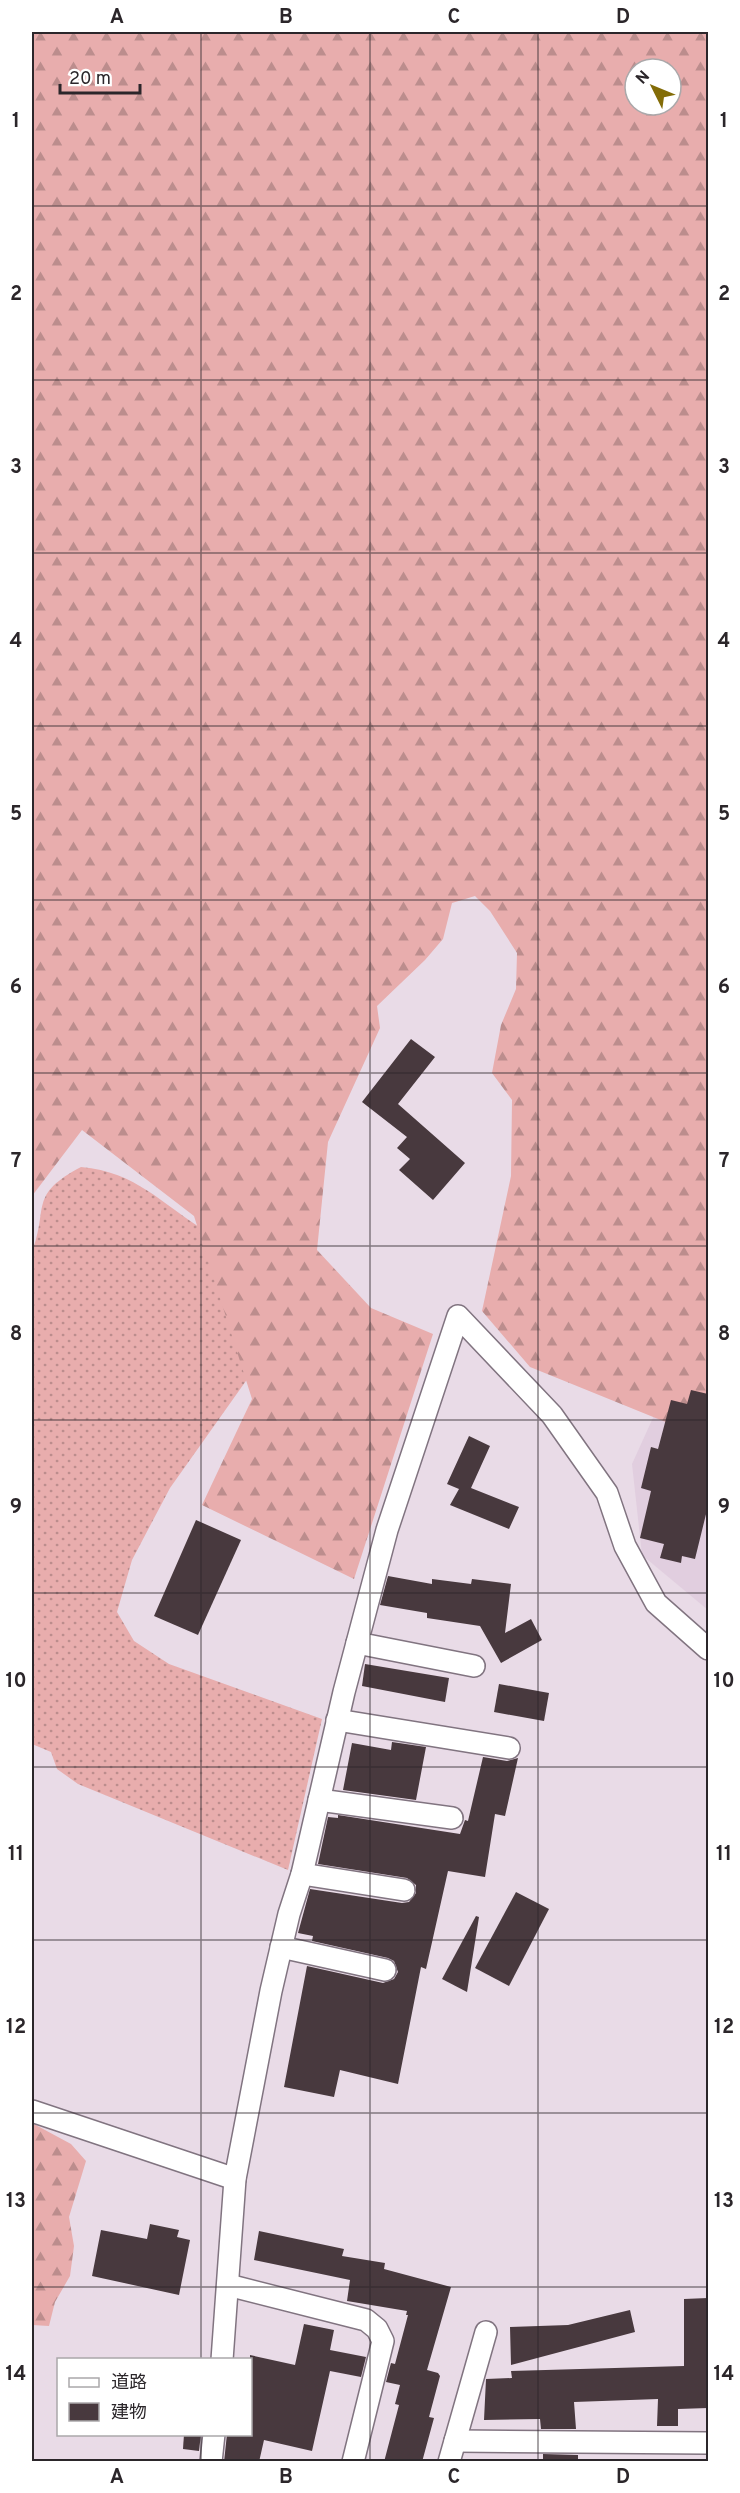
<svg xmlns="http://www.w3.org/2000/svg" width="740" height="2493" viewBox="0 0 740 2493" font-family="Overpass,'Noto Sans JP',sans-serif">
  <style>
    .built { fill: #e1cedf }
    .grass { fill: url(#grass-dots) }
    .forest { fill: url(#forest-firs); fill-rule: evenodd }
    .building { fill: #48393e }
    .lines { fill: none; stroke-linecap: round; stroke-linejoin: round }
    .minor-casing { stroke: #817480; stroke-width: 24 }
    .minor { stroke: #fff; stroke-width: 21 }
    .grid { fill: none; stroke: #2b262a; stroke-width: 1.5; stroke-opacity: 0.55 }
    .neatline { fill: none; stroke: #2b262a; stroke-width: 2 }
    .grid-label { font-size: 20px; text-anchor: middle; font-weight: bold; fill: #2b262a }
  </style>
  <defs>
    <pattern id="grass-dots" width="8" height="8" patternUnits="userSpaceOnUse" patternTransform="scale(1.5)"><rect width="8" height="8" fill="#e8adad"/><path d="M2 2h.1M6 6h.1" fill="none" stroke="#bc8d8d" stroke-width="1.8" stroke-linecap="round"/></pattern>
    <pattern id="forest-firs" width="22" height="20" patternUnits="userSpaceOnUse" patternTransform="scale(1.5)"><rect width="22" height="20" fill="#e8adad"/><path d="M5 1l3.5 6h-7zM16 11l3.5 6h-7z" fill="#bc8d8d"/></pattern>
  </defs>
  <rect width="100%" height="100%" fill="#e9dbe7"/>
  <path class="built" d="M 708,1334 L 708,1610 L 642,1555 L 632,1464 L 686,1345 Z"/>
  <path class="grass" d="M 81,1167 C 137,1172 161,1204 206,1231 L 253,1371 L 170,1488 L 132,1560 L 117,1612 L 134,1641 L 169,1664 L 322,1719 L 288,1870 L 78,1784 L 57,1769 L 51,1752 L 32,1744 L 32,1252 C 49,1207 28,1195 81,1167 Z"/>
  <g class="forest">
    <path d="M 32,32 L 708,32 L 708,1430 L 668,1423 L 530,1367 L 482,1311 L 511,1176 L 512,1100 L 492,1073 L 501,1025 L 516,989 L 517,953 L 490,911 L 475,896 L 452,903 L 443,939 L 425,960 L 377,1006 L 380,1028 L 328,1142 L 317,1250 L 371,1308 L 433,1334 L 354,1579 L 202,1505 L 252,1399 L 194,1216 L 82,1130 L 32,1196 ZM 635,69 L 671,69 L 671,105 L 635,105 Z"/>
    <path d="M 32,2123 L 71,2144 L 86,2161 L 69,2217 L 74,2246 L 70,2276 L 55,2302 L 49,2326 L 32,2325 Z"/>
  </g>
  <g class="building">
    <path d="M 411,1039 L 435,1057 L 398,1104 L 465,1163 L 433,1200 L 399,1170 L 410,1159 L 397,1148 L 407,1137 L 362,1102 Z"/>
    <path d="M 691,1390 L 708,1394 L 708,1506 L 695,1559 L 682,1556 L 681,1563 L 660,1558 L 664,1544 L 640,1538 L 651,1491 L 641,1488 L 651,1447 L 658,1449 L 671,1400 L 687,1404 Z"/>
    <path d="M 469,1436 L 490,1446 L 471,1488 L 519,1507 L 509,1529 L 450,1505 L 459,1489 L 447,1484 Z"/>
    <path d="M 196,1520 L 241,1540 L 198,1635 L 154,1616 Z"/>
    <path d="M 388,1576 L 432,1584 L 432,1579 L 471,1584 L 472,1579 L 511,1584 L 505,1633 L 531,1619 L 542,1640 L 501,1663 L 480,1626 L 427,1618 L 427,1613 L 380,1605 Z"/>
    <path d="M 365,1664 L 449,1678 L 445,1702 L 362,1686 Z"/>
    <path d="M 499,1684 L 549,1693 L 544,1721 L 494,1712 Z"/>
    <path d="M 392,1742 L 426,1747 L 416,1800 L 343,1790 L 352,1743 L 391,1750 Z"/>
    <path d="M 483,1757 L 507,1761 L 518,1758 L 505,1816 L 495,1814 L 485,1877 L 448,1871 L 426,1969 L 421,1967 L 398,2084 L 340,2070 L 334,2097 L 284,2087 L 307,1966 L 383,1983 L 394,1979 L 398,1972 L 394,1961 L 388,1958 L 312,1941 L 313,1936 L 298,1933 L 310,1889 L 402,1903 L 409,1902 L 416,1893 L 416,1885 L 407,1878 L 318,1864 L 328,1817 L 338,1818 L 338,1815 L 460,1834 L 465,1820 L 468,1821 Z"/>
    <path d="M 516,1892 L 549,1909 L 509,1986 L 475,1968 Z"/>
    <path d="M 476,1916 L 479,1917 L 467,1992 L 442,1979 Z"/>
    <path d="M 150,2224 L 179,2230 L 177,2237 L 190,2240 L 179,2295 L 92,2276 L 101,2230 L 147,2239 Z"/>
    <path d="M 259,2231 L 344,2249 L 342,2256 L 385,2263 L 384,2269 L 451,2287 L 427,2370 L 438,2373 L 440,2376 L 429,2417 L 434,2418 L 422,2462 L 384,2462 L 399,2405 L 395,2404 L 400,2385 L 386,2382 L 391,2363 L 395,2364 L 408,2315 L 406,2315 L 407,2311 L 347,2301 L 350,2280 L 254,2260 Z"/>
    <path d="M 708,2298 L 708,2408 L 678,2409 L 678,2426 L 657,2426 L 658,2399 L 574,2402 L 576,2429 L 541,2429 L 540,2419 L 484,2420 L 486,2379 L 512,2378 L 511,2371 L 684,2366 L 684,2299 Z"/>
    <path d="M 630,2310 L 635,2332 L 511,2365 L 510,2327 L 568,2325 Z"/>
    <path d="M 304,2324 L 334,2330 L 330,2350 L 366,2357 L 361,2377 L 330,2371 L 312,2451 L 264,2440 L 259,2462 L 224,2462 L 227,2434 L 250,2434 L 250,2355 L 295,2365 Z"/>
    <path d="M 184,2434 L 201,2434 L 199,2451 L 183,2449 Z"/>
    <path d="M 543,2454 L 578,2455 L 578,2462 L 543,2462 Z"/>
  </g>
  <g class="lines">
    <defs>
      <g id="minor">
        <path d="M 357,1643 L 474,1666"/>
        <path d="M 337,1720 L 509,1748"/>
        <path d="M 319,1800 L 452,1818"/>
        <path d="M 302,1874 L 404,1890"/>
        <path d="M 281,1947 L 385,1970"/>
        <path d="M 32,2111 L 235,2179"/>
        <path d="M 228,2285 L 366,2320 L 377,2329 L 383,2341 L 353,2462"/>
        <path d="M 222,2360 L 235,2179 L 271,1991 L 289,1914 L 302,1874 L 344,1692 L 387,1530 L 458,1316 L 552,1415 L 607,1493 L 625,1546 L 656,1603 L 708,1649"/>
        <path d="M 455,2441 L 708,2443"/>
        <path d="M 211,2462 L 214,2434"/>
        <path d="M 449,2462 L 486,2332"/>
      </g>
    </defs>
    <use href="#minor" class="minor-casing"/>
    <use href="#minor" class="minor"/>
  </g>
  <path class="grid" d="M 201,32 L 201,2360M 370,32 L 370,2462M 538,32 L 538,2462M 32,206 L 708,206M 32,380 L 708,380M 32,553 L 708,553M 32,726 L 708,726M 32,900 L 708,900M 32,1073 L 708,1073M 32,1246 L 708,1246M 32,1420 L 708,1420M 32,1593 L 708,1593M 32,1767 L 708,1767M 32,1940 L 708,1940M 32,2113 L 708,2113M 32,2287 L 708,2287M 201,2434 L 201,2462"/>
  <rect width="740" height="2493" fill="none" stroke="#ffffff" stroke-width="66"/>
  <rect x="57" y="2358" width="195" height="78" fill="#ffffff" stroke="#aaa8aa" stroke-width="1.5"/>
  <rect x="69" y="2378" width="30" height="9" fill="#ffffff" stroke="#aaa8aa" stroke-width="1.5"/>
  <text x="111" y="2388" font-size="18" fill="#2b262a">道路</text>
  <rect x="69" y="2403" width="30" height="18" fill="#48393e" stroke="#aaa8aa" stroke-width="1.5"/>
  <text x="111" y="2418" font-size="18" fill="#2b262a">建物</text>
  <g transform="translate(653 87) rotate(313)"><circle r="28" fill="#ffffff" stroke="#aaa8aa" stroke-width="1.5"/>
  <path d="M0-4.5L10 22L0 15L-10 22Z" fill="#836c07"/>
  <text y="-9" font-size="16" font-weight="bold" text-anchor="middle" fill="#2b262a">N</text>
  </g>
  <path d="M60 84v9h80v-9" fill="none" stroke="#2b262a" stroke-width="3"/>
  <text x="69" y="84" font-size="18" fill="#2b262a" stroke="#ffffff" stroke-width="4.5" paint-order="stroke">20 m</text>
  <rect x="33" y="33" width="674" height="2427" class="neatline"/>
  <g class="grid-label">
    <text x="117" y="23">A</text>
    <text x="286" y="23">B</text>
    <text x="454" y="23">C</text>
    <text x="623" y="23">D</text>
    <text x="16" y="127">1</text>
    <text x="724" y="127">1</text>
    <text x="16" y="300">2</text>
    <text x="724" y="300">2</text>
    <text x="16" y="473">3</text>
    <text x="724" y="473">3</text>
    <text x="16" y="647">4</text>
    <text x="724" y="647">4</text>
    <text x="16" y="820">5</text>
    <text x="724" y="820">5</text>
    <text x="16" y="993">6</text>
    <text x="724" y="993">6</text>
    <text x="16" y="1167">7</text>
    <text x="724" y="1167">7</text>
    <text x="16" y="1340">8</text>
    <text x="724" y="1340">8</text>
    <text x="16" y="1513">9</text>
    <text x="724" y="1513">9</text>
    <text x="16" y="1687">10</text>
    <text x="724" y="1687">10</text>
    <text x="16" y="1860">11</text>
    <text x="724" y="1860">11</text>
    <text x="16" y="2033">12</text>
    <text x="724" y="2033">12</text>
    <text x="16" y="2207">13</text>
    <text x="724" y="2207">13</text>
    <text x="16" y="2380">14</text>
    <text x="724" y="2380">14</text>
    <text x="117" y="2483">A</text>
    <text x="286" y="2483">B</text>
    <text x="454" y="2483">C</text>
    <text x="623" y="2483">D</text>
  </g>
</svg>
